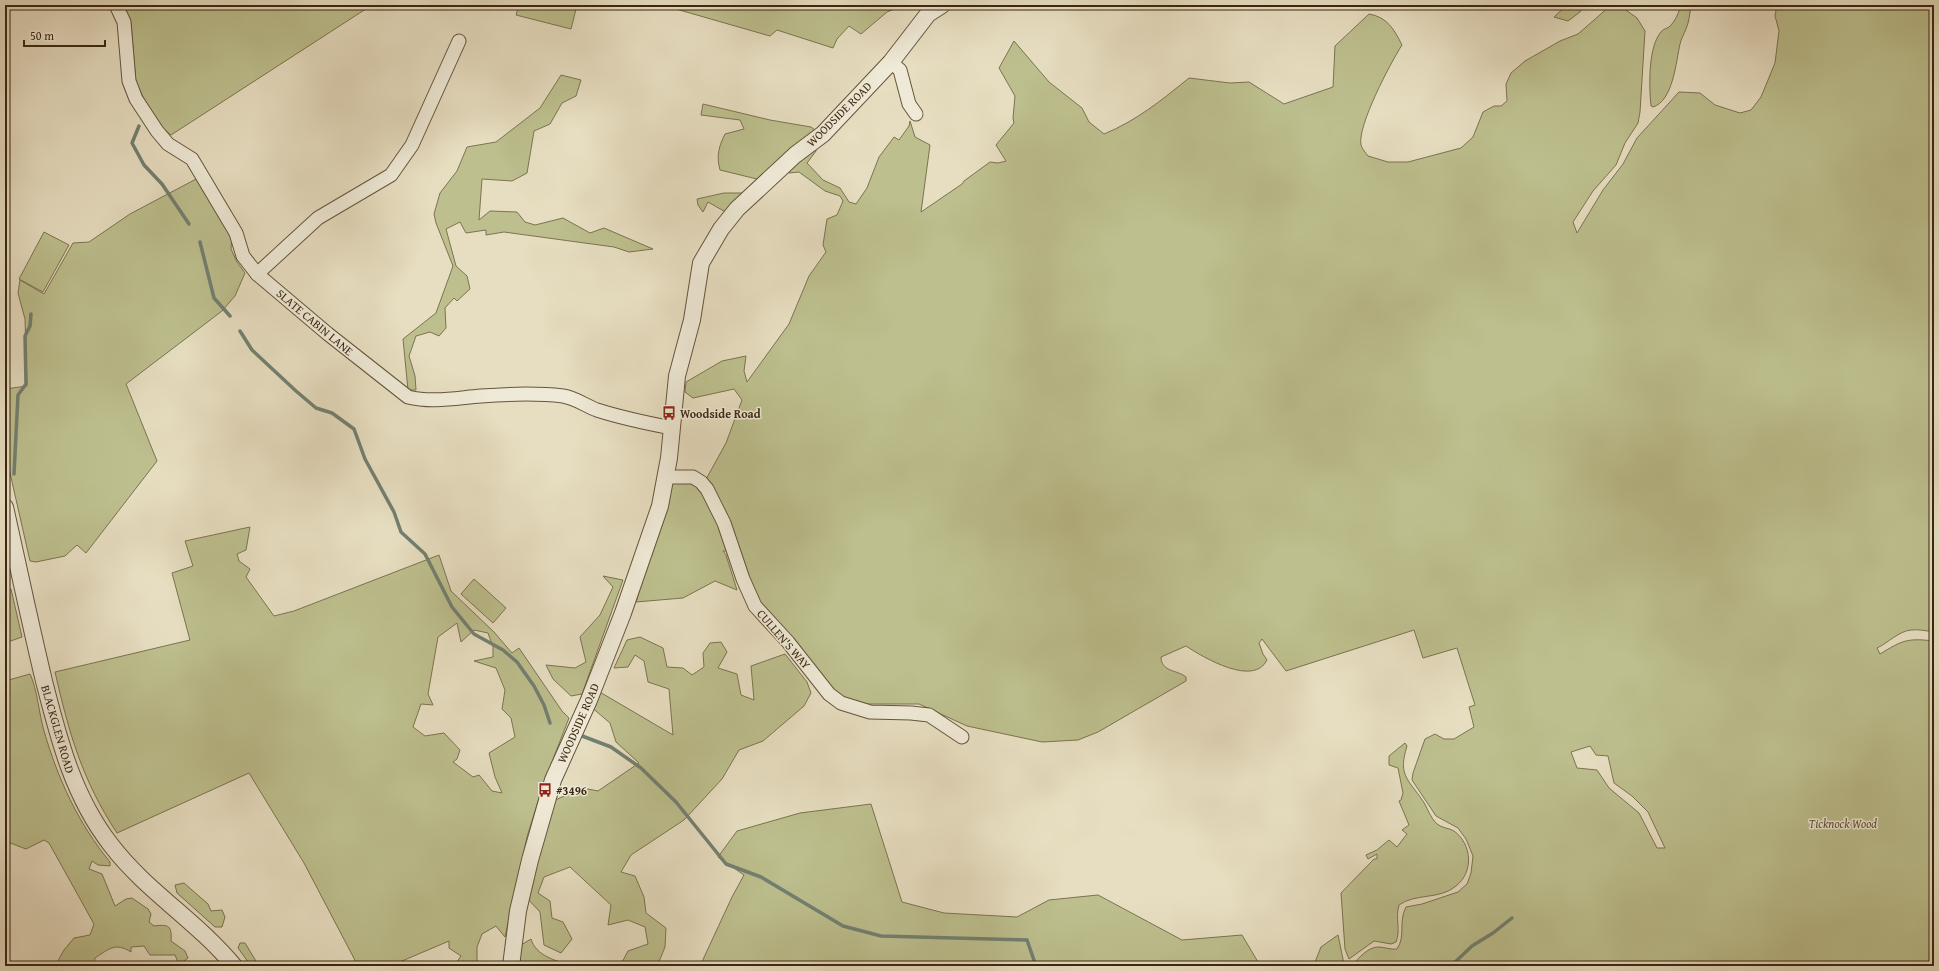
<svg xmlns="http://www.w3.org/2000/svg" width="1939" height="971" viewBox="0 0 1939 971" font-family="'Gentium Book Plus',serif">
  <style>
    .green { fill: #bdbf8e; stroke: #7c7350; fill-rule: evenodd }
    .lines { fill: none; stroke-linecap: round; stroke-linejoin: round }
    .stream { stroke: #728071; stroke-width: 3.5 }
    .minor-casing { stroke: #65553d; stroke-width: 15 }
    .tertiary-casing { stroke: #65553d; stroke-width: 18 }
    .minor { stroke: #efead7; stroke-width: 13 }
    .tertiary { stroke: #efead7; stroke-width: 16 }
    .labels { text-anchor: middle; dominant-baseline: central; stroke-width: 3; stroke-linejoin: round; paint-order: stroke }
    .street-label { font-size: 12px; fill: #3a2711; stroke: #efead7 }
    .poi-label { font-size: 12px; font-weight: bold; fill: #3a2711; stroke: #efead7; text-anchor: start }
    .park-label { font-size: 12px; font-style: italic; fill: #5b4d30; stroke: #efead7 }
  </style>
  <rect width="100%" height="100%" fill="#e7dec1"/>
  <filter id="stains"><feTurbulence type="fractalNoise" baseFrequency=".005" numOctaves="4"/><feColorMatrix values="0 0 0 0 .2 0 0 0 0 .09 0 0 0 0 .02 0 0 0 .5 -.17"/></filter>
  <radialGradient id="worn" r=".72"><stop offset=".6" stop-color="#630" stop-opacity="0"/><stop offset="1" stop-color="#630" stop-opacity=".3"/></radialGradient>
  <g class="green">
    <path d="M 123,5 L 372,5 L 171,135 L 158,124 L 136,84 L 131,23 Z"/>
    <path d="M 519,5 L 577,5 L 571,29 L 516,15 Z"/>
    <path d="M 662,5 L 921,5 L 918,7 L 899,7 L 887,12 L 861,34 L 849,26 L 837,39 L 833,48 L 777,30 L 770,36 Z"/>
    <path d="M 1567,5 L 1584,5 L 1580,12 L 1568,21 L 1554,17 Z"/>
    <path d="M 1619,5 L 1637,18 L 1645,31 L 1640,112 L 1638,123 L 1625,143 L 1616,165 L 1593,191 L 1573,222 L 1577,233 L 1603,190 L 1623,164 L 1637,138 L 1679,92 L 1700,93 L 1715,105 L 1740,113 L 1751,110 L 1761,97 L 1775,63 L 1779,31 L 1775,16 L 1777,5 L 1934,5 L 1934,632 C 1927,631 1918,629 1911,630 C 1899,631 1888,643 1877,648 L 1880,654 C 1903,640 1907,638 1934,641 L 1934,966 L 1308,966 L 1315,962 L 1321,947 L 1338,935 L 1344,964 L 1352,965 C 1359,958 1368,947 1378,947 C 1385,947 1391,950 1397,949 C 1406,936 1398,922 1406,907 L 1422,904 L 1458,892 L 1467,884 L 1471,873 L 1473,856 L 1466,839 L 1458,828 L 1436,816 L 1412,780 L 1413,773 L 1425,739 L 1435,734 L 1444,739 L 1454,739 L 1474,727 L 1469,707 L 1475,705 L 1457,648 L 1423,658 L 1414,630 L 1286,671 L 1262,639 L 1259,643 L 1263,654 L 1267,660 C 1254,687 1204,658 1186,646 L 1161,657 C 1161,672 1178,670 1186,677 L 1186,681 L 1098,732 L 1078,740 L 1042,742 L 967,726 L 919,704 L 868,704 L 843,697 L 834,691 L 762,608 L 705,481 L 726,443 L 742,400 L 734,389 L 693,398 L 685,392 L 686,382 L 722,361 L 746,356 L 744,371 L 747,382 L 789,324 L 809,276 L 826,252 L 823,245 L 827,219 L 837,215 L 843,201 L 840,196 L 825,191 L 799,172 L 789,173 L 791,165 L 816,147 L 816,151 L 807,163 L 823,180 L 840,188 L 849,202 L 856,204 L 867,188 L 879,157 L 894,137 L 899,140 L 909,126 L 910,121 L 915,137 L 930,145 L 921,212 L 962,184 L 964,181 L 990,162 L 998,163 L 1006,161 L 996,145 L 1014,123 L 1013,118 L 1015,96 L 999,68 L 1014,41 L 1049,82 L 1082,108 L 1089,122 L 1104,134 C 1136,121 1162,100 1189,78 L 1230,83 L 1249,82 L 1284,104 L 1333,87 L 1335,46 L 1369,14 C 1387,17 1394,29 1402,45 C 1391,62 1357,126 1361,145 C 1362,149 1366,153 1368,156 L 1388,162 L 1408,162 L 1461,148 L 1473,137 L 1483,112 L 1494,106 L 1501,106 L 1507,101 L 1506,84 L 1511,73 L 1525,61 L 1560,41 L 1578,34 L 1610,6 ZM 1590,746 L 1596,755 L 1608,756 L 1614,783 L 1632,796 L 1648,812 L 1665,848 L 1657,848 L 1639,813 L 1609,788 L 1597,770 L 1577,768 L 1571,752 Z"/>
    <path d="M 1681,5 L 1691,5 C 1690,13 1689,22 1686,29 C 1684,34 1681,39 1680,44 C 1676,62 1673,101 1653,107 L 1651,106 C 1649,86 1648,47 1661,32 C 1663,29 1666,29 1669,27 C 1675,22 1679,12 1681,5 Z"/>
    <path d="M 561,75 L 581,80 L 576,96 L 562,103 L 550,124 L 534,131 L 527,173 L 512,181 L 482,179 L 479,220 L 490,211 L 517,212 L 525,222 L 535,225 L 563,218 L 590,233 L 604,228 L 653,249 L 629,252 L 614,247 L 504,232 L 486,235 L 486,230 L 466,233 L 460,222 L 446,229 L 456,266 L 467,276 L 470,289 L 457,301 L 454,298 L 445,308 L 446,328 L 439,336 L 430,332 L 416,336 L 409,356 L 415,376 L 416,390 L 408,390 L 403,339 L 436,313 L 453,266 L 436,223 L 434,214 L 440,193 L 457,171 L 467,147 L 496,142 L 540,108 Z"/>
    <path d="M 703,104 L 770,120 L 811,127 L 818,132 L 761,180 L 720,170 C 716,156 719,146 725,134 L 744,129 L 740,120 L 701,115 Z"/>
    <path d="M 198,178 L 232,235 L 231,249 L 237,262 L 245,273 L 235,296 L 222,311 L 126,384 L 157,461 L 86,553 L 77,545 L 65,556 L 36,562 L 30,561 L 5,451 L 5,389 L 27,386 L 25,319 L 18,293 L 20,280 L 44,294 L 73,243 L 89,242 L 130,214 Z"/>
    <path d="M 724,193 L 748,193 L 729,214 L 708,202 L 703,212 L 698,205 L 697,199 Z"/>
    <path d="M 44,232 L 69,245 L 43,292 L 19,279 Z"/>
    <path d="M 678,481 L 699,485 L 708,496 L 728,551 L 723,551 L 726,555 L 737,590 L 715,581 L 683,598 L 636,602 L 671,483 Z"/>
    <path d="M 250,527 L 246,550 L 237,554 L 239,561 L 250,569 L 246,577 L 274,616 L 294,611 L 439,555 L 451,591 L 494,632 L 512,653 L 519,648 L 562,711 L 569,718 L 543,785 L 527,837 L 505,937 L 496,926 L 482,934 L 477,947 L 477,965 L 454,966 L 461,956 L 449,948 L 449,941 L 395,964 L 395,966 L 358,966 L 304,863 L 249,773 L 117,833 C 82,780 69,733 55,672 L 190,640 L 172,573 L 193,566 L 185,541 ZM 457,623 L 461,642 L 474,630 L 488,633 L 493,647 L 493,657 L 474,661 L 496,668 L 505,690 L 502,709 L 511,718 L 515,737 L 489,753 L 495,777 L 502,793 L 492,791 L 479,775 L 473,777 L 453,762 L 457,759 L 460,750 L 444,733 L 425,736 L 413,727 L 421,704 L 433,705 L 428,694 L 438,637 Z"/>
    <path d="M 5,573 L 9,589 L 11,589 L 22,637 L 5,643 Z"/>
    <path d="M 603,576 L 623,580 L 582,694 L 571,696 L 553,679 L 546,665 L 575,668 L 586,662 L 580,637 L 600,615 L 613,587 Z"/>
    <path d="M 474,579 L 506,608 L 493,623 L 461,594 Z"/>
    <path d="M 640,637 L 663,648 L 667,667 L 683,668 L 692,675 L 704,667 L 703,653 L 710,643 L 721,642 L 727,652 L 718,668 L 737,674 L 741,695 L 754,700 L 751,666 L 785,654 L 807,682 L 811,693 L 804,706 L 763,741 L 739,750 L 722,779 L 684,820 L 631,855 L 621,872 L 635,876 L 644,897 L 646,913 L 666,928 L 665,947 L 658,964 L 663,966 L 620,966 L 628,951 L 648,944 L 645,927 L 628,920 L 608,925 L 611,905 L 570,867 L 544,877 L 538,893 L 550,901 L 552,918 L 563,922 L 572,939 L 561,953 L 544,945 L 540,912 L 525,896 L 555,800 L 583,788 L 598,791 L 639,763 L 616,742 L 610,723 L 590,706 L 598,691 L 673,735 L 669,689 L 648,682 L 644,661 L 635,655 L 628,667 L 614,668 L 627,640 Z"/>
    <path d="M 30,674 C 37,688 39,714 44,731 C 58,779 78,823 110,862 L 110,866 L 98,865 L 92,861 L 89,869 L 102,874 L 115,906 L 126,899 L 132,898 L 148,909 L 151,914 L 149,922 L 154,926 C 169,924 172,926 171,941 L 185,951 L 188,958 L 177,966 L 178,962 L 175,955 L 150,955 L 144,946 L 131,947 L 131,952 C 115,942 109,949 95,958 L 94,966 L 55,966 L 64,950 L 74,938 L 90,935 L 94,924 L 49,843 L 44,840 L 26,849 L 5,841 L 5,681 Z"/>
    <path d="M 1405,743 L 1407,746 C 1398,775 1407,778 1423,801 C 1428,809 1430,817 1437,824 C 1442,828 1449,828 1454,831 C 1472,844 1474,872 1456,886 C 1440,900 1415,893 1399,905 C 1395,918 1401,930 1396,942 L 1391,944 L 1374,941 L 1349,959 L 1345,949 L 1341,893 L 1374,859 L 1377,859 L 1377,854 L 1368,859 L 1366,855 L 1377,850 L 1389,840 L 1397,847 L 1407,834 L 1402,830 L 1409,825 L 1399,801 L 1401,800 L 1403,793 L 1398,768 L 1389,765 L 1389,756 Z"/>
    <path d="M 871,804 L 902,902 L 944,913 L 1017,917 L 1049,900 L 1098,895 L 1182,940 L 1242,935 L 1258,962 L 1277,966 L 700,966 L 732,897 L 744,875 L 718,857 L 737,831 L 800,813 Z"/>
    <path d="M 184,883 L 208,904 L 211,911 L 222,910 L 225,917 L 222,927 L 215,927 L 177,893 L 175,885 Z"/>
    <path d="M 531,939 C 536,956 555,960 571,966 L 514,966 L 516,948 Z"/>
    <path d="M 240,943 L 245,943 L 259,966 L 251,966 L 238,948 Z"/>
  </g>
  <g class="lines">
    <g class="stream">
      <path d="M 139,126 L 132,143 L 144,165 L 162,184 L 189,224"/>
      <path d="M 200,242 L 214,298 L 230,316"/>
      <path d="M 240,331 L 252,350 L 296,391 L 316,408 L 332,413 L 354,429 L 365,459 L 394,512 L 401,532 L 425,554 L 452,607 L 474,634 L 503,650 L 517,662 L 534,686 L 544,705 L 550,723"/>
      <path d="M 14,474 L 18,395 L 26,384 L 25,336 L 30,326 L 31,314"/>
      <path d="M 577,734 L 611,747 L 641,768 L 676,802 L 726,864 L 761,877 L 843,926 L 881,936 L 1027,940 L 1036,966"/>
      <path d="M 1451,966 L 1472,946 L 1493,933 L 1512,918"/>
    </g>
    <defs>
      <g id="minor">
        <path d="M 116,5 L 124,22 L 129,81 L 136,99 L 157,131 L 168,144 L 192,159 L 236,233 L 243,256 L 257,274 L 328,334 L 408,397 C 432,403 456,398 481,396 C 507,394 537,393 563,396 C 576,398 586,406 597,410 C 622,418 646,423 672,428"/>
        <path d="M 891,62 L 900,70 L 909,104 L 916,114"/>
        <path d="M 257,274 L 318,218 L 391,175 L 412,145 L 459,41"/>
        <path d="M 667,477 L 693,477 L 701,482 L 707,489 L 724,523 L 743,579 L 755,606 L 788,642 L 829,694 L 841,703 L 870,712 L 911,713 L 929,715 L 962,737"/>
      </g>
      <g id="tertiary">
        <path d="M 5,507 C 18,565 30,623 44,681 C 59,740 73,796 111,845 C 146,891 197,921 234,966"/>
        <path d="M 511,966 L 518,911 L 530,860 L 553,780 L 589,700 L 623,613 L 660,506 L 669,458 L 677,376 L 692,320 L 701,263 L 721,229 L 737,209 L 795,155 L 823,134 L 891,62 L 928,14 L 942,5"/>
      </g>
    </defs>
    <use href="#minor" class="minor-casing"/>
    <use href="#tertiary" class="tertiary-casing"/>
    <use href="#minor" class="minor"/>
    <use href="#tertiary" class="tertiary"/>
  </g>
  <defs>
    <symbol id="bus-bare" viewBox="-9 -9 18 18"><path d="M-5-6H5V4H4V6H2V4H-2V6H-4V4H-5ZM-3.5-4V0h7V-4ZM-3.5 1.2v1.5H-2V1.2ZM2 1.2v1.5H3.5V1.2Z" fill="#8f2418" stroke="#efead7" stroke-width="2.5" paint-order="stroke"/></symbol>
  </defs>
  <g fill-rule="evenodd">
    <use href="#bus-bare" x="659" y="403" width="20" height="20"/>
    <use href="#bus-bare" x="535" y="780" width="20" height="20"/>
  </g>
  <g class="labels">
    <g class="street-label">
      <text transform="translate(839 114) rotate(-45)">WOODSIDE ROAD</text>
      <text transform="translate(315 322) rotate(40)">SLATE CABIN LANE</text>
      <text transform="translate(784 639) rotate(49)">CULLEN'S WAY</text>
      <text transform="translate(578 723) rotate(-66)">WOODSIDE ROAD</text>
      <text transform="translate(58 729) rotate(74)">BLACKGLEN ROAD</text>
    </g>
    <g class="poi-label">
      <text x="680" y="413">Woodside Road</text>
      <text x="556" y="790">#3496</text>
    </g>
    <g class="park-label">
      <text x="1843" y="823">Ticknock Wood</text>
    </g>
  </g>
  <rect width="1939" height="971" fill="none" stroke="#e7dec1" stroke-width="20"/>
  <rect x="6" y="6" width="1927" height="959" fill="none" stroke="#3a2711" stroke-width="2"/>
  <rect x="10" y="10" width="1919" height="951" fill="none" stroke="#3a2711"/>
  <path d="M24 40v6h81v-6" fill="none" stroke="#3a2711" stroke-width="2"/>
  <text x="30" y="40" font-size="12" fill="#3a2711" stroke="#efead7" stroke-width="3" paint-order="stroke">50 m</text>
  <rect width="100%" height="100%" filter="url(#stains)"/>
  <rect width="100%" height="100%" fill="url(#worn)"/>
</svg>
